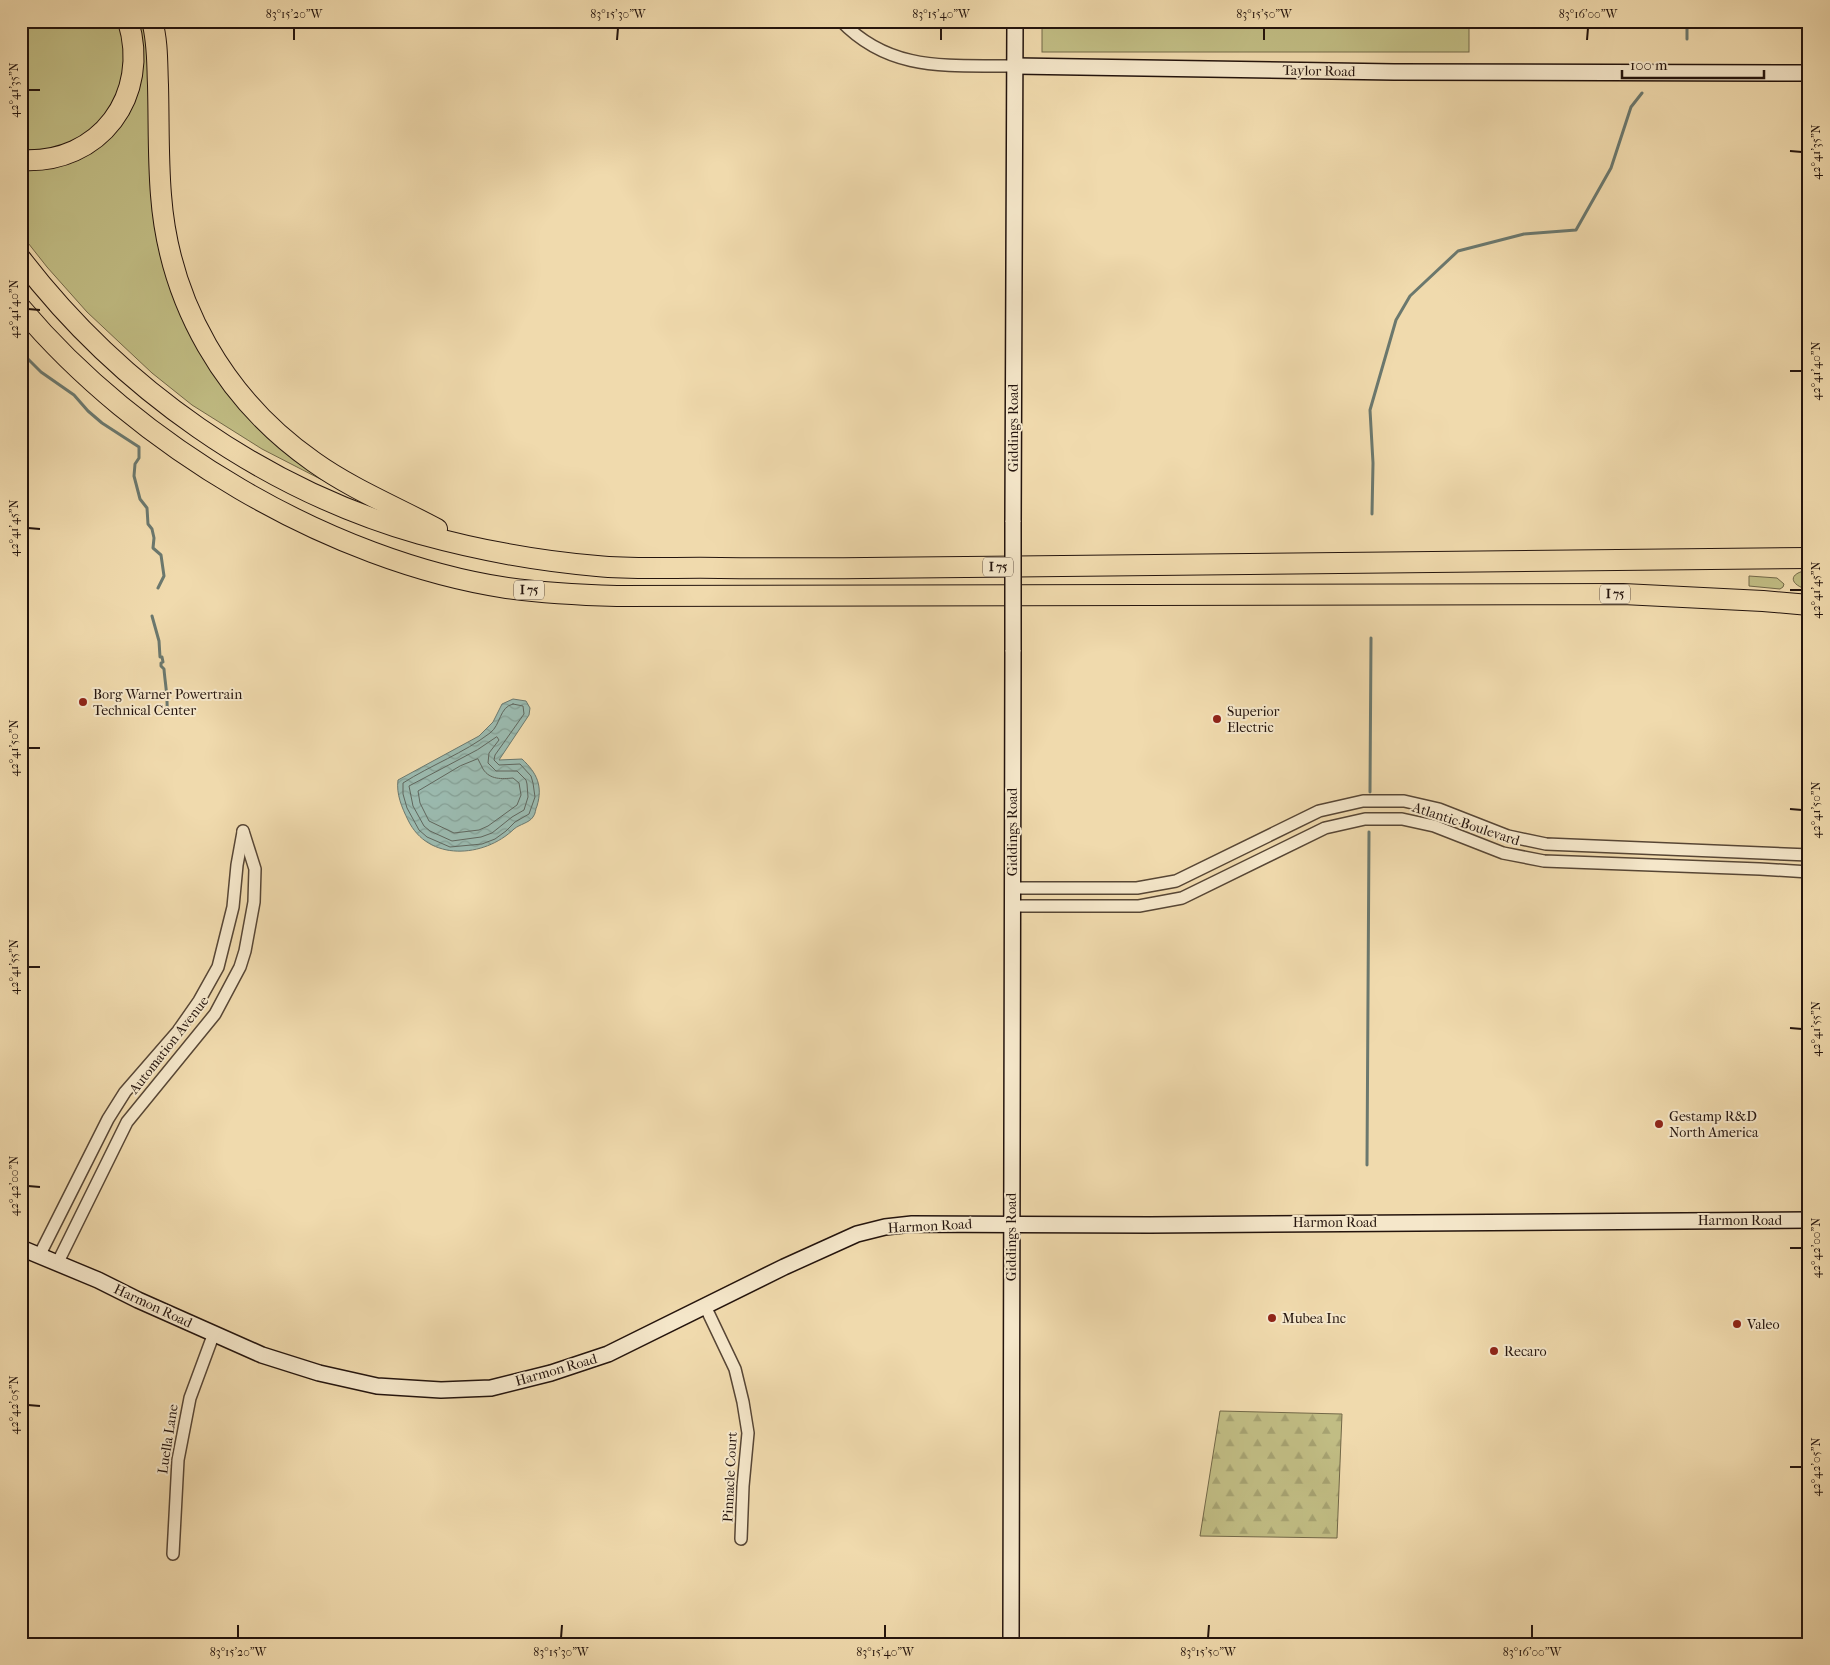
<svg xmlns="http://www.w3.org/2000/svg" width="1830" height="1665" viewBox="0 0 1830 1665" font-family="'IM FELL French Canon',serif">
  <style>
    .green { fill: #c1bd84; stroke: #726848 }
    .forest { fill: url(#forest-firs); stroke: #726848 }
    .water { fill: url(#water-waves); stroke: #6b786e }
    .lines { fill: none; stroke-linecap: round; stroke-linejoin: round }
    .shore { stroke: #60675e; stroke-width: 1 }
    .stream { stroke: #6b786e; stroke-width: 3 }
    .street-casing { stroke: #574635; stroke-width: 14 }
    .secondary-casing { stroke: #24140d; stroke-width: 18 }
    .highway-casing { stroke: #24140d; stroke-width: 22 }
    .street { stroke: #f5e7ca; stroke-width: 11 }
    .secondary { stroke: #f5e7ca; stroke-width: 15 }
    .highway { stroke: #f0daad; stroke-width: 20 }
    .secondary-bridge-casing { stroke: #24140d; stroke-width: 18; stroke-linecap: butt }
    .secondary-bridge { stroke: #f5e7ca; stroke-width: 15 }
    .ticks { fill: none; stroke: #24140d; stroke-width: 2 }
    .poi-dot { fill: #8f2418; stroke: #f5e7ca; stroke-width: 2 }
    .labels { text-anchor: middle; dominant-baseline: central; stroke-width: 4; stroke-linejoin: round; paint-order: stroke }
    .shield { fill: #f5e7ca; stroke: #635346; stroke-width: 1 }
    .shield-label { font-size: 12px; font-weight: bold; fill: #24140d }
    .street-label { font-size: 14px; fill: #24140d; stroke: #f5e7ca }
    .poi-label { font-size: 14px; fill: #24140d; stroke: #f5e7ca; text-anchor: start }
    .neatline { fill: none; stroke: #24140d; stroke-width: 2 }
    .ticks-label { font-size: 12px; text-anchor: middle; fill: #24140d }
  </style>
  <defs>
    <pattern id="forest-firs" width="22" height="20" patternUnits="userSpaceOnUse" patternTransform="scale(1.25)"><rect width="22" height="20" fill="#c1bd84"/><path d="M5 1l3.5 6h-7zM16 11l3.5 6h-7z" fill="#a6a271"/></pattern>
    <pattern id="water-waves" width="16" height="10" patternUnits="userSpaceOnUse" patternTransform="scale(1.25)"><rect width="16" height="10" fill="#9bbaaf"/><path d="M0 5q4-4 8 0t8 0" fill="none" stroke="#859f95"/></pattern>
  </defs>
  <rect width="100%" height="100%" fill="#f0daad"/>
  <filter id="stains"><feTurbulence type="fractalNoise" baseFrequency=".004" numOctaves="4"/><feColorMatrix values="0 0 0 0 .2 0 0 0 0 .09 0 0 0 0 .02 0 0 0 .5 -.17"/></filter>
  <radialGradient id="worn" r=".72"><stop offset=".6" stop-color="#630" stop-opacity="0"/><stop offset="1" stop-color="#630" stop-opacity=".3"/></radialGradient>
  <g class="green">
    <path d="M 21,21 L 117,21 L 125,44 L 121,87 L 110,108 L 93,129 L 73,142 L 48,149 L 21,150 Z"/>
    <path d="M 135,21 L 146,21 L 155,179 L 191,329 L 330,484 L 262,449 L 192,405 L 152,373 L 87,312 L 47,267 L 21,234 L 21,166 L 115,128 Z"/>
    <rect x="1042" y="21" width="427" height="31"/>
    <path d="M 1809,570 L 1809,590 C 1789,585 1787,573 1809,570 Z"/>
    <path d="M 1749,576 L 1777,578 L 1784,584 L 1783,587 L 1780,589 L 1749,586 Z"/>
  </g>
  <path class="forest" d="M 1220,1411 L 1342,1414 L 1337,1538 L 1200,1536 Z"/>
  <path class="water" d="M 513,699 L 526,701 L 530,708 L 529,715 L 499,760 L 522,759 C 537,773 543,786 537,806 C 535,810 536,813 533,817 C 529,823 520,824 514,829 C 484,858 428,862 408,820 C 402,808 396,794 398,780 L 479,736 L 493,722 L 502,704 Z"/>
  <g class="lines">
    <g class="shore">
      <path d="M 513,704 L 523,706 L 524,714 L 495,755 L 494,760 L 499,765 L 520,764 L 531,776 L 533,783 L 535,797 L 529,814 L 515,822 L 506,831 L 495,839 L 482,844 L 450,847 L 427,837 L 419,830 L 407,808 L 403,794 L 403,783 C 431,765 464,753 490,733 C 501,725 499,707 513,704 Z"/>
      <path d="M 497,737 L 499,740 L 489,753 L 488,763 L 496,771 L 517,771 L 526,780 L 527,784 L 528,797 L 524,810 L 512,817 L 492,833 L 481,837 L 452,841 L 430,831 L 424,826 L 413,806 L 409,786 L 477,750 Z"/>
      <path d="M 478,759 C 480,762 481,766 483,769 C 490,780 502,779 513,778 L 519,783 L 521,795 L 517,805 L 488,826 L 479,830 L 454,833 L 429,821 L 420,803 L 418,791 L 460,766 Z"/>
    </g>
    <g class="stream">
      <path d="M 1687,39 L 1687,21"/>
      <path d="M 21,352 L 41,372 L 74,395 L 88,411 L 102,423 L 139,447 L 139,458 L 135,464 L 134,476 L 140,499 L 147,508 L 148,524 L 152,529 L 154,538 L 153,548 L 161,555 L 164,576 L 158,588"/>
      <path d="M 1372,514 L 1373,463 L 1370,410 L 1396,320 L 1410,296 L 1458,251 L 1524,234 L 1576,230 L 1611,168 L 1631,107 L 1642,93"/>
      <path d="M 152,616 L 159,641 L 160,657 L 162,657 L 163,662 L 161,663 L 161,666 L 164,669 C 165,683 168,696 167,711"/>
      <path d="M 1370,792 L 1371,638"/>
      <path d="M 1367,1165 L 1369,832"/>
    </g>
    <defs>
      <g id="street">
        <path d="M 841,21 C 891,73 949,65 1015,66"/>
        <path d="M 1012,888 L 1137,888 L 1176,881 L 1319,811 L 1363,801 L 1404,801 L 1439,809 L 1508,836 L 1546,844 L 1809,855"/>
        <path d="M 1012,906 L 1139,906 L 1182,898 L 1325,828 L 1365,819 L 1402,819 L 1434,826 L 1503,853 L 1544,861 L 1760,869 L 1809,872"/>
        <path d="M 39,1256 L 108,1119 L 125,1092 L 178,1031 L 199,1001 L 218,967 L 233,907 L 237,865 L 243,832"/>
        <path d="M 57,1264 L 127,1122 L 215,1014 L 240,967 L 245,951 L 254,902 L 255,869 L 243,831"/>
        <path d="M 705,1306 L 735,1369 L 743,1402 L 748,1433 L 743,1486 L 741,1539"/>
        <path d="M 173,1554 L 178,1460 L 190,1398 L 214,1333"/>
      </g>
      <g id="secondary">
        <path d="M 1015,66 L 1394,72 L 1809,73"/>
        <path d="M 1013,522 L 1015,21"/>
        <path d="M 21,1248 L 98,1280 L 138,1300 L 262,1355 L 319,1373 L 377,1386 L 441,1390 L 491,1388 L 551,1373 L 608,1354 L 784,1267 L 857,1234 L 885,1227 L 912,1224 L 1150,1225 L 1809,1220"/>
        <path d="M 1011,1644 L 1013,650"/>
      </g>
      <g id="highway">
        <path d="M 152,21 C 158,42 157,64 158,85 C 159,122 158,159 161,195 C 169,303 225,400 314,462 C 352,489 396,507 437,529"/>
        <path d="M 21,160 C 100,165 151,95 128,21"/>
        <path d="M 21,259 C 120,388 263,489 420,534 C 478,550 537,561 597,566 C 637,570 679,567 720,568 C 802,569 884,568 966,567 C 1247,565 1528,562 1809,558"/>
        <path d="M 21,308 C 136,445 329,561 507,588 C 543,593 580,595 617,596 L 1623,594 L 1763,601 L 1809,605"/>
      </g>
    </defs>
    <use href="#street" class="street-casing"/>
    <use href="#secondary" class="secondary-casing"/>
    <use href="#highway" class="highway-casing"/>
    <use href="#street" class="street"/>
    <use href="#secondary" class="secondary"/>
    <use href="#highway" class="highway"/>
    <defs>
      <path id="secondary-bridge" d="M 1013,650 L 1013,522"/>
    </defs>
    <use href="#secondary-bridge" class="secondary-bridge-casing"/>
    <use href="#secondary-bridge" class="secondary-bridge"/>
  </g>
  <path class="ticks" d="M 294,40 L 294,28M 617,40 L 618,28M 941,40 L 941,28M 1264,40 L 1264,28M 1587,40 L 1588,28M 28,90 L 40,90M 1790,151 L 1802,152M 28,309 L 40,310M 1790,371 L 1802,371M 28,528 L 40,529M 1790,590 L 1802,590M 28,748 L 40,748M 1790,809 L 1802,810M 28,967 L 40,967M 1790,1028 L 1802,1029M 28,1186 L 40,1187M 1790,1248 L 1802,1248M 28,1405 L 40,1406M 1790,1467 L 1802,1467M 238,1638 L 238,1625M 561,1638 L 562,1625M 885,1638 L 885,1625M 1208,1638 L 1209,1625M 1532,1638 L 1532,1625"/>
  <g class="poi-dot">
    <circle cx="83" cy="702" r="5"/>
    <circle cx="1217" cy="719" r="5"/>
    <circle cx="1659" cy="1124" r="5"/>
    <circle cx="1272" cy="1318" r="5"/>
    <circle cx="1737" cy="1324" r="5"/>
    <circle cx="1494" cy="1351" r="5"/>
  </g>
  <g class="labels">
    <g class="shield">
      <rect x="983" y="557.5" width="30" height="19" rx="4"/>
      <rect x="514" y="580.5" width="30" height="19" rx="4"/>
      <rect x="1600" y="584.5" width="30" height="19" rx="4"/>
    </g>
    <g class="shield-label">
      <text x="998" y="567">I 75</text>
      <text x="529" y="590">I 75</text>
      <text x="1615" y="594">I 75</text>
    </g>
    <g class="street-label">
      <text transform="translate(1319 71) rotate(1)">Taylor Road</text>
      <text transform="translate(1013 428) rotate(-90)">Giddings Road</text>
      <text transform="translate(1466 824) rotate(18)">Atlantic Boulevard</text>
      <text transform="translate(1012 832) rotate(-90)">Giddings Road</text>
      <text transform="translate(169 1045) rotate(-52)">Automation Avenue</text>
      <text x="1740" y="1220">Harmon Road</text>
      <text x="1335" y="1222">Harmon Road</text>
      <text transform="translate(930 1226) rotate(-3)">Harmon Road</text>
      <text transform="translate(1011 1237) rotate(-90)">Giddings Road</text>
      <text transform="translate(153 1306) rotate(25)">Harmon Road</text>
      <text transform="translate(556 1370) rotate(-16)">Harmon Road</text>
      <text transform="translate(168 1439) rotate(-81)">Luella Lane</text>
      <text transform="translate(730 1477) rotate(-87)">Pinnacle Court</text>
    </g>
    <g class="poi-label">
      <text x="93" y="694">Borg Warner Powertrain<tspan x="93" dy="16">Technical Center</tspan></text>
      <text x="1227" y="711">Superior<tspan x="1227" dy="16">Electric</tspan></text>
      <text x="1669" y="1116">Gestamp R&amp;D<tspan x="1669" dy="16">North America</tspan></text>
      <text x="1282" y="1318">Mubea Inc</text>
      <text x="1747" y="1324">Valeo</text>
      <text x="1504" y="1351">Recaro</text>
    </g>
  </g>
  <rect width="1830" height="1665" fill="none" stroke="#f0daad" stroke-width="55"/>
  <path d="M1622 70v8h142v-8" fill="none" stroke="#24140d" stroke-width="2.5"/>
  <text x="1630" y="70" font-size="15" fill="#24140d" stroke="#f5e7ca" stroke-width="4" paint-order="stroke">100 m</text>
  <rect x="28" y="28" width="1774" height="1610" class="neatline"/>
  <g class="ticks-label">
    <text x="294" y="18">83°15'20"W</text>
    <text x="618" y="18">83°15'30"W</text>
    <text x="941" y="18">83°15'40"W</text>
    <text x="1264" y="18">83°15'50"W</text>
    <text x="1588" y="18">83°16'00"W</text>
    <text transform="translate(14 90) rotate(-90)" y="4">42°41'35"N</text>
    <text transform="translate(1816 152) rotate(-90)" y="4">42°41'35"N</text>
    <text transform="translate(14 309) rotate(-90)" y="4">42°41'40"N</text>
    <text transform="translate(1816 371) rotate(-90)" y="4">42°41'40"N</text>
    <text transform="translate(14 528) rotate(-90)" y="4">42°41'45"N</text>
    <text transform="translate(1816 590) rotate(-90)" y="4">42°41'45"N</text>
    <text transform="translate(14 748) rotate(-90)" y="4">42°41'50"N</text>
    <text transform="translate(1816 810) rotate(-90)" y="4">42°41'50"N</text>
    <text transform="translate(14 967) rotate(-90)" y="4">42°41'55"N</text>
    <text transform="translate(1816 1029) rotate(-90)" y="4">42°41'55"N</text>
    <text transform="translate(14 1186) rotate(-90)" y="4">42°42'00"N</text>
    <text transform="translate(1816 1248) rotate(-90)" y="4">42°42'00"N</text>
    <text transform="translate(14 1405) rotate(-90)" y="4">42°42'05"N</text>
    <text transform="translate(1816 1467) rotate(-90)" y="4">42°42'05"N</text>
    <text x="238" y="1656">83°15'20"W</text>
    <text x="561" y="1656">83°15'30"W</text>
    <text x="885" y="1656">83°15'40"W</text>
    <text x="1208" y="1656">83°15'50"W</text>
    <text x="1532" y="1656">83°16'00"W</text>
  </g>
  <rect width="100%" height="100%" filter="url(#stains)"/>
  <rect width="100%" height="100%" fill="url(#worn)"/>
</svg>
